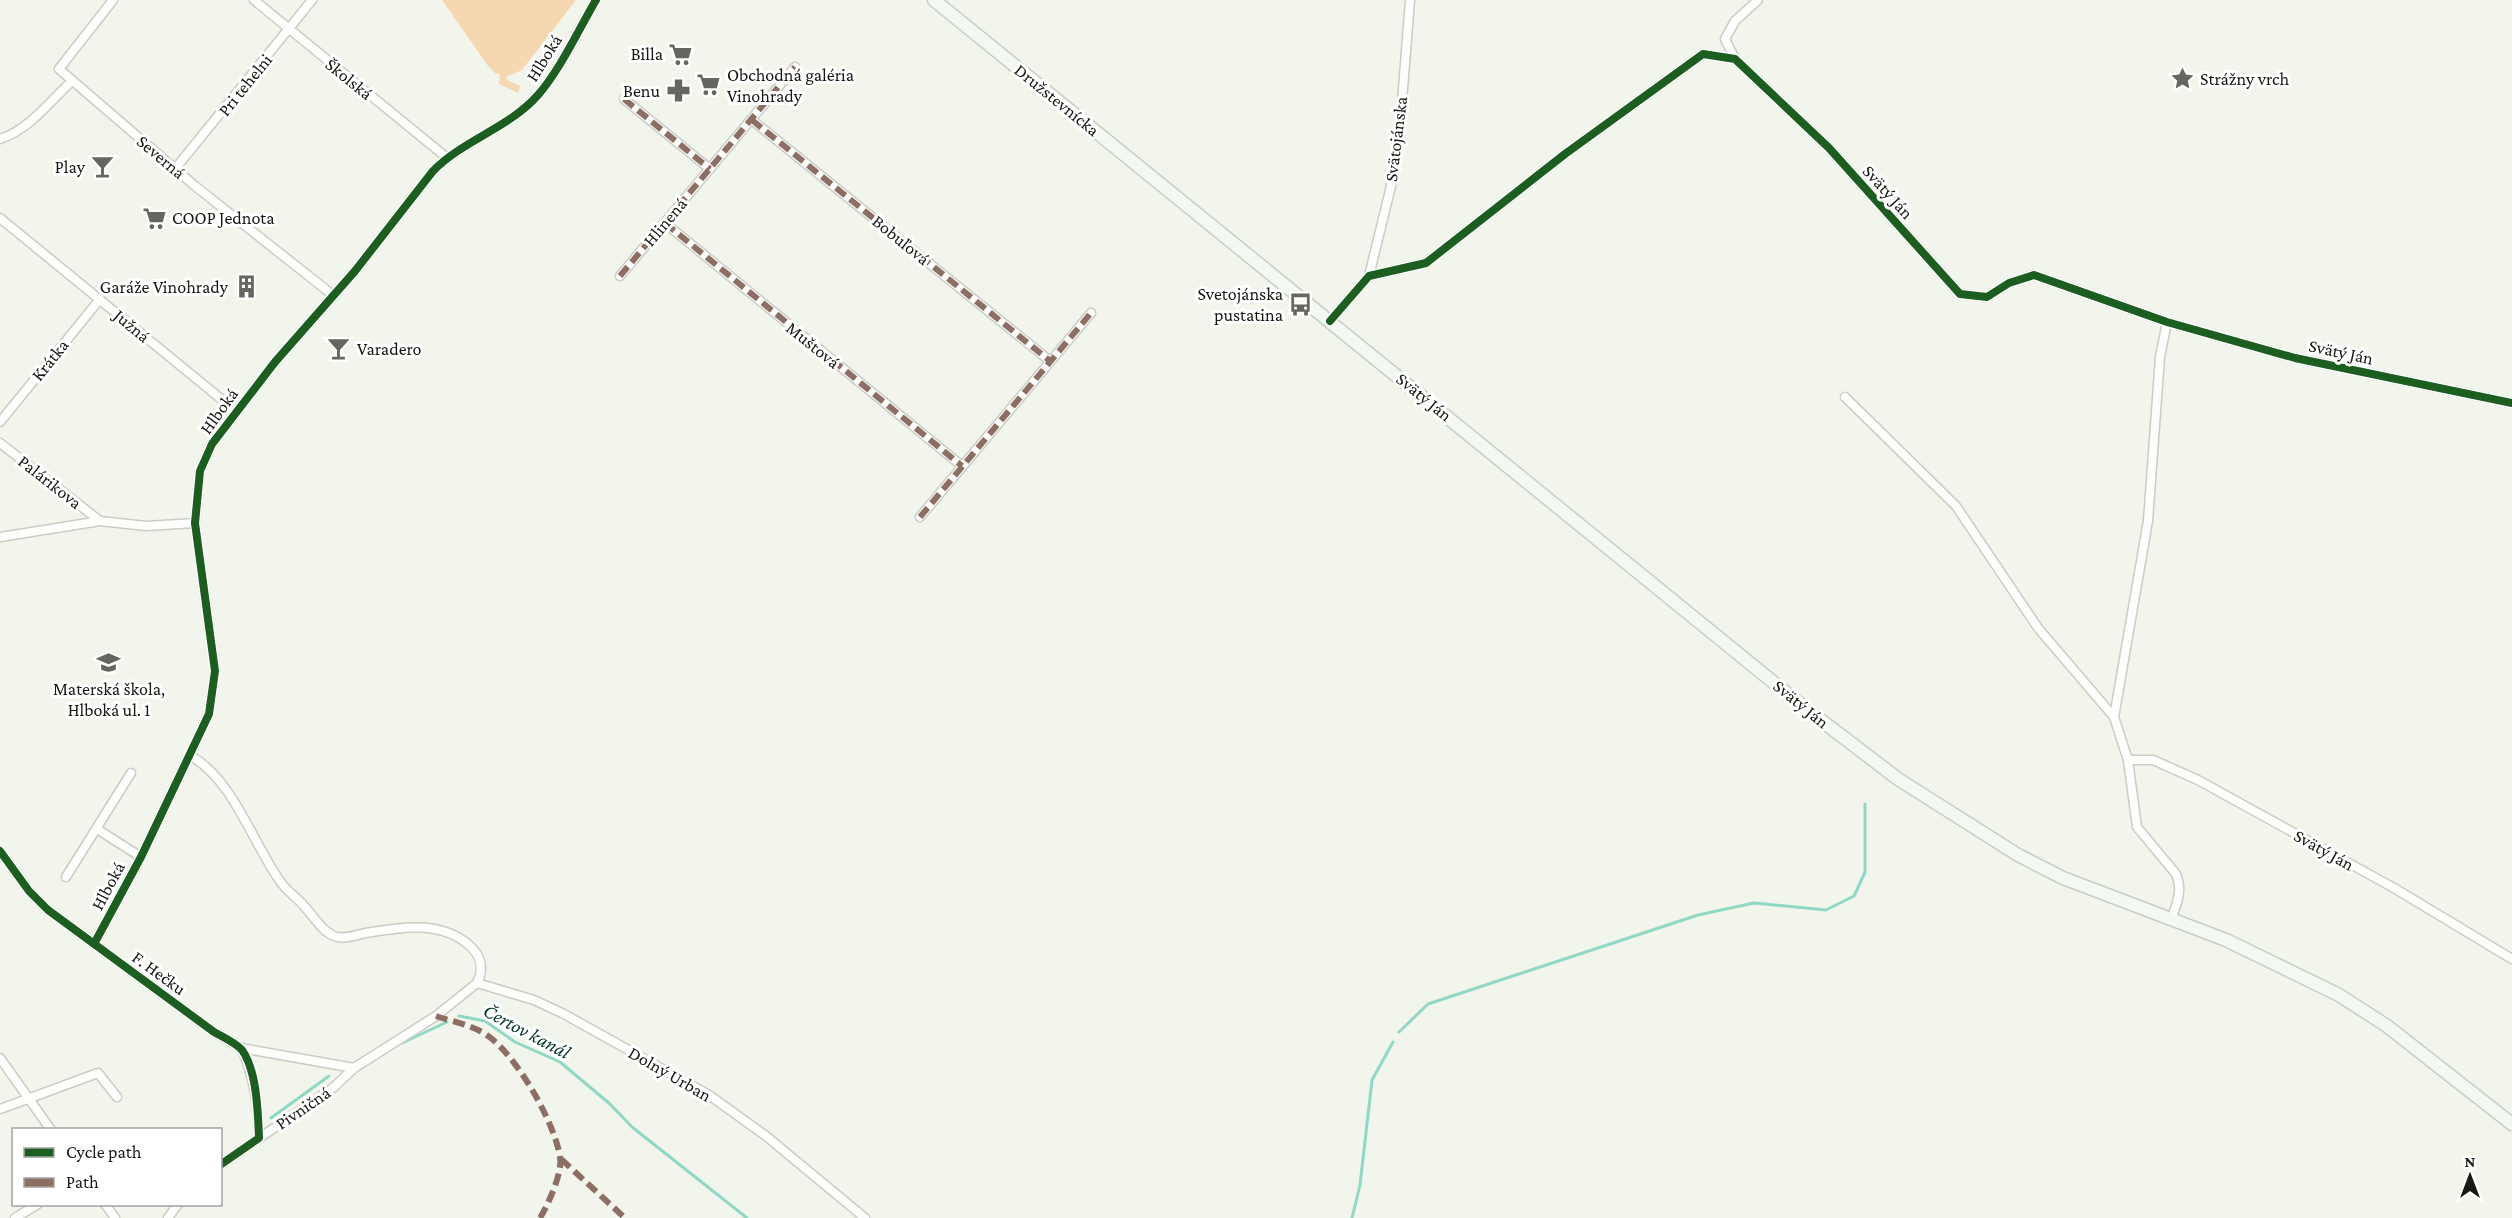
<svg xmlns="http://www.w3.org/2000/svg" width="2512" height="1218" viewBox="0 0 2512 1218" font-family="'Crimson Pro',serif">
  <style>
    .green { fill: #f5d7b1 }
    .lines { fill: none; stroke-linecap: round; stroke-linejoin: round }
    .stream { stroke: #8fd8c6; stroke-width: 3 }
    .minor-casing { stroke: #cacdc6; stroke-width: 11 }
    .secondary-casing { stroke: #cacdc6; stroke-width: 15 }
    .minor { stroke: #fdfefc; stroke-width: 8 }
    .secondary { stroke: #f3f8f3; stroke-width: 12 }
    .quiet { stroke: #8d6e63; stroke-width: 6; stroke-dasharray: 12 6; stroke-linecap: butt }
    .cycleway-casing { stroke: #fff; stroke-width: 11 }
    .cycleway { stroke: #1b5e20; stroke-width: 8 }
    .labels { text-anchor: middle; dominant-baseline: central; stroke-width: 6; stroke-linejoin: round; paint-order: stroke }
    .poi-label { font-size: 18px; fill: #171913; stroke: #fff; text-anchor: end }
    .street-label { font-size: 18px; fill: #171913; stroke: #fff }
    .water-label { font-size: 20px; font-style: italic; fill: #06382f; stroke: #fff }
  </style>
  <rect width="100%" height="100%" fill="#f2f5ec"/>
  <path class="green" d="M 442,0 L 576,0 L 522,70 L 506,77 L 507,80 L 520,86 L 518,93 L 499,84 L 500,74 L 496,74 L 488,66 Z"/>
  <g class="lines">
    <g class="stream">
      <path d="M 459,1016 L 485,1021 L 515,1042 L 560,1062 L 610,1104 L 632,1127 L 747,1218"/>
      <path d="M 1399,1032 L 1428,1004 L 1698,915 L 1754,903 L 1826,910 L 1854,896 L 1865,872 L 1865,804"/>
      <path d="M 402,1043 L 447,1022"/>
      <path d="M 271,1118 L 329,1076"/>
      <path d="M 1352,1218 L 1360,1185 L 1372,1080 L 1393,1042"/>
    </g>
    <defs>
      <g id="minor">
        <path d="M 113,0 L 59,69 L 195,186 L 334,296"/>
        <path d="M 254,0 L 446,157"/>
        <path d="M 1735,59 L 1725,39 L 1735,21 L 1758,0"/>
        <path d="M 624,99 L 710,169"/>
        <path d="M 752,120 L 1050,361"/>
        <path d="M 0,139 C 29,130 50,101 72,81"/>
        <path d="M 175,169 L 312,0"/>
        <path d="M 0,218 L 237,412"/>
        <path d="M 665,223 L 962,466"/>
        <path d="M 620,276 L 795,67"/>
        <path d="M 1369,276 L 1392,182 L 1399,140 L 1410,0"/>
        <path d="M 1330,321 L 1369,276 L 1426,263 L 1565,154 L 1703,54 L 1735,59 L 1829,148 L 1960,294 L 1987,297 L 2009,283 L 2034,275 L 2167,322 L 2295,358 L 2512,403"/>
        <path d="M 1845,397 L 1956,506 L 2038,628 L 2114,717 L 2128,760 L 2137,827 L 2176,874 C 2183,890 2177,902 2172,918"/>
        <path d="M 0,422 L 100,299"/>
        <path d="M 0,443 L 100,521 L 146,526 L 195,523"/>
        <path d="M 920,517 L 1091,313"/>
        <path d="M 0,537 L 100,521"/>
        <path d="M 2114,717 L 2148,521 L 2160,357 L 2167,322"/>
        <path d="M 191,756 C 234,781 252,842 280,881 C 286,891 298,898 305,907 C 314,917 322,931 334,936 C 344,940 356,935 366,933 C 400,927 442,920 470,946 C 482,957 484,969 477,983 L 436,1016 L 354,1068 L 334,1087 L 220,1165"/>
        <path d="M 2128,760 L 2153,760 L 2198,780 L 2394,888 L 2512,959"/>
        <path d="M 97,829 L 141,857"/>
        <path d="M 0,851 L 29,891 L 48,910 L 214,1032 L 241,1048 L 354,1068"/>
        <path d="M 66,877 L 131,773"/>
        <path d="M 94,944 L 141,857 L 209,714 L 215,671 L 195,523 L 200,471 L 212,444 L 275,362 L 355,271 L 433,171 C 463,140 509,128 538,95 C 560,70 579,29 596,0"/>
        <path d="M 477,983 L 534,1000 L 564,1014 L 709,1095 L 766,1136 L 865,1218"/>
        <path d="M 241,1048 C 255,1077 258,1107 259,1138"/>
        <path d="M 0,1058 L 51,1130"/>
        <path d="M 0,1109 L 98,1073 L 117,1097"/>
        <path d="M 105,1204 L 115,1218"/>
        <path d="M 15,1218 L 38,1204"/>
        <path d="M 168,1218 L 178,1204"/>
      </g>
      <path id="secondary" d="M 934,0 L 1805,708 L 1898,779 L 2018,855 L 2063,878 L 2226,940 L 2339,995 L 2387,1026 L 2512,1124"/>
    </defs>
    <use href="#minor" class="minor-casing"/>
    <use href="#secondary" class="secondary-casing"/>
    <use href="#minor" class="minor"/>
    <use href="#secondary" class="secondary"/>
    <g class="quiet">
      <path d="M 624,99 L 710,169"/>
      <path d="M 752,120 L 1050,361"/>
      <path d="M 665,223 L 962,466"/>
      <path d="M 620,276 L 795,67"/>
      <path d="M 920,517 L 1091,313"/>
      <path d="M 436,1016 C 450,1021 467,1024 480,1031 C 512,1046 555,1122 560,1157 C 563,1172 548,1205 540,1218"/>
      <path d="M 561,1159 L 625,1218"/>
    </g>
    <defs>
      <g id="cycleway">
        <path d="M 1330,321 L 1369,276 L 1426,263 L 1565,154 L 1703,54 L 1735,59 L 1829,148 L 1960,294 L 1987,297 L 2009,283 L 2034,275 L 2167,322 L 2295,358 L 2512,403"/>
        <path d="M 0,851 L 29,891 L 48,910 L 214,1032 C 223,1037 236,1043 242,1050 C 257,1071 258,1113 259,1138 L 220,1165"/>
        <path d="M 94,944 L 141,857 L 209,714 L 215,671 L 195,523 L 200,471 L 212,444 L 275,362 L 355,271 L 433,171 C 463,140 509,128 538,95 C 560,70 579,29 596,0"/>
      </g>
    </defs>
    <use href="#cycleway" class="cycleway-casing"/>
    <use href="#cycleway" class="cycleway"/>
  </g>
  <defs>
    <symbol id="supermarket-bare" viewBox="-9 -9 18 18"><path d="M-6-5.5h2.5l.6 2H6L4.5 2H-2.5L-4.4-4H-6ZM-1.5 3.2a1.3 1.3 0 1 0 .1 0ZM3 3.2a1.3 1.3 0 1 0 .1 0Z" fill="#64665f" stroke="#fff" stroke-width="2.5" paint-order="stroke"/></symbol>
    <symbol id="sight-bare" viewBox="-9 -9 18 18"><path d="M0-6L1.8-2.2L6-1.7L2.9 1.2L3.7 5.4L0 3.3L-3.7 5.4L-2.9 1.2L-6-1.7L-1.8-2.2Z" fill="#64665f" stroke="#fff" stroke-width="2.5" paint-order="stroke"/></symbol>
    <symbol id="pharmacy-bare" viewBox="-9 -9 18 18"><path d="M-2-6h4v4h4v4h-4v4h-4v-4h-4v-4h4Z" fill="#64665f" stroke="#fff" stroke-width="2.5" paint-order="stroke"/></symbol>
    <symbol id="bar-bare" viewBox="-9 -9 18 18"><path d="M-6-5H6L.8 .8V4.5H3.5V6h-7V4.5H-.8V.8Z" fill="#64665f" stroke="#fff" stroke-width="2.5" paint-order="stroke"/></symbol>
    <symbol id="building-bare" viewBox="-9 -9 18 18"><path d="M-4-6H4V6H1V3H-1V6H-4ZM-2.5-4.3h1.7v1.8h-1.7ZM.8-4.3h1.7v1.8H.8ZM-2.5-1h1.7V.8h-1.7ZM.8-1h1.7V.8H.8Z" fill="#64665f" stroke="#fff" stroke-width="2.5" paint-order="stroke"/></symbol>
    <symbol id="bus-bare" viewBox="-9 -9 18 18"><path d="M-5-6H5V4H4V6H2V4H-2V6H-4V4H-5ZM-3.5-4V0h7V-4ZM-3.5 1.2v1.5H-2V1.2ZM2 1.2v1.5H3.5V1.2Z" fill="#64665f" stroke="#fff" stroke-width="2.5" paint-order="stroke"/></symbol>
    <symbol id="school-bare" viewBox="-9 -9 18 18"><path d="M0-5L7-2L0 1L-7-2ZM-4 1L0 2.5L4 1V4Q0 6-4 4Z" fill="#64665f" stroke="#fff" stroke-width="2.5" paint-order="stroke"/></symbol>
  </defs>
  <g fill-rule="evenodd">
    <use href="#supermarket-bare" x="664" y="38" width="33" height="33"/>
    <use href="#sight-bare" x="2166" y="62" width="33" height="33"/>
    <use href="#supermarket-bare" x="692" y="68" width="33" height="33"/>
    <use href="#pharmacy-bare" x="662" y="74" width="33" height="33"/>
    <use href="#bar-bare" x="86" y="150" width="33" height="33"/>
    <use href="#supermarket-bare" x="138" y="202" width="33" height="33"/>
    <use href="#building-bare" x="230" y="270" width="33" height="33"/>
    <use href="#bus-bare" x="1284" y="288" width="33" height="33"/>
    <use href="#bar-bare" x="322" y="332" width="33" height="33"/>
    <use href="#school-bare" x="92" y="646" width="33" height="33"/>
  </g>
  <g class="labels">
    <g class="poi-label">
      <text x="663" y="54">Billa</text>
      <text x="727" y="75" text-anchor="start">Obchodná galéria<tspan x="727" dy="21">Vinohrady</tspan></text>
      <text x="2200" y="79" text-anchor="start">Strážny vrch</text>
      <text x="660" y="91">Benu</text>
      <text x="85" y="167">Play</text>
      <text x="172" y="218" text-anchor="start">COOP Jednota</text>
      <text x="228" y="287">Garáže Vinohrady</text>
      <text x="1283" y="294">Svetojánska<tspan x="1283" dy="21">pustatina</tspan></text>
      <text x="357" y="349" text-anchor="start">Varadero</text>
      <text x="109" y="689" text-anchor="middle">Materská škola,<tspan x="109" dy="21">Hlboká ul. 1</tspan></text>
    </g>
    <g class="street-label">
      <text transform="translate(544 58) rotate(-58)">Hlboká</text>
      <text transform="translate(349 79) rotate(39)">Školská</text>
      <text transform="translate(245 85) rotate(-51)">Pri tehelni</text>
      <text transform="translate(1057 100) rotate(39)">Družstevnícka</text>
      <text transform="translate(1396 139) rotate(-83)">Svätojánska</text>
      <text transform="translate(161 157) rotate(40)">Severná</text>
      <text transform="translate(1888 192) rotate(48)">Svätý Ján</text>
      <text transform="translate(665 222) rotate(-50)">Hlinená</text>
      <text transform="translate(901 240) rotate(39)">Bobuľová</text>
      <text transform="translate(132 326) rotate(40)">Južná</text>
      <text transform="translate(813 345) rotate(39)">Muštová</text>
      <text transform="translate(2341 352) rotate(12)">Svätý Ján</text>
      <text transform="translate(50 360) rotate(-51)">Krátka</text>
      <text transform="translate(1424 397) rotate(39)">Svätý Ján</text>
      <text transform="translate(219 411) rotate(-54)">Hlboká</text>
      <text transform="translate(50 482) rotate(38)">Palárikova</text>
      <text transform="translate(1801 704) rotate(39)">Svätý Ján</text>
      <text transform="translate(2324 850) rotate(29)">Svätý Ján</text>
      <text transform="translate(108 886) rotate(-62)">Hlboká</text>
      <text transform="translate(159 973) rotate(36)">F. Hečku</text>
      <text transform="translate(670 1074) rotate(30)">Dolný Urban</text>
      <text transform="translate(303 1108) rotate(-34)">Pivničná</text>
    </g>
    <g class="water-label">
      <text transform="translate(527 1031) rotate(28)">Čertov kanál</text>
    </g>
  </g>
  <rect x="12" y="1128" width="210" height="78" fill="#ffffff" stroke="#a2a3a1" stroke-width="1.5"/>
  <rect x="24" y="1148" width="30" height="9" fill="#1b5e20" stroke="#a2a3a1" stroke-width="1.5"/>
  <text x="66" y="1158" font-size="18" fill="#171913">Cycle path</text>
  <rect x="24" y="1178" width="30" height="9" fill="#8d6e63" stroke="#a2a3a1" stroke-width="1.5"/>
  <text x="66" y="1188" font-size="18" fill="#171913">Path</text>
  <g transform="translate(2470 1176)" stroke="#ffffff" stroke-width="4.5" paint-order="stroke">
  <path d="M0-4.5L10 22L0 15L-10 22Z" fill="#171913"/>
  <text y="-9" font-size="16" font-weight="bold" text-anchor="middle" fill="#171913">N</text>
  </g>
</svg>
